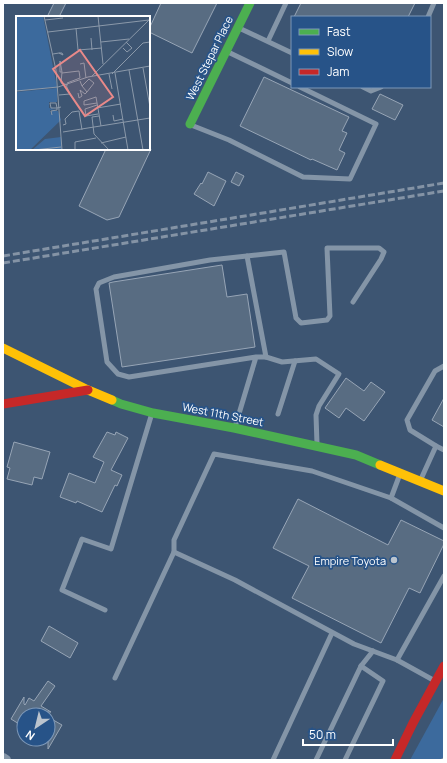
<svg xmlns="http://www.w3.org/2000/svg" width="447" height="763" viewBox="0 0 447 763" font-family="Manrope,sans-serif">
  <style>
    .green { fill: #3c6a9d }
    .building { fill: #586c82; stroke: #97a5b6 }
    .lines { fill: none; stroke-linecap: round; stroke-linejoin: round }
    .path { stroke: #8495a7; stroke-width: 2; stroke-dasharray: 2 3; stroke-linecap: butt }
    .lane { stroke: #8495a7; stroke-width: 5 }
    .street { stroke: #8495a7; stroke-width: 10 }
    .fast { stroke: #4caf50; stroke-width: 9 }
    .slow { stroke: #ffc107; stroke-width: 9 }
    .jam { stroke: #c62828; stroke-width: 9 }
    .rail { stroke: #8493a5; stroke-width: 3; stroke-dasharray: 7 3; stroke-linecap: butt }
    .poi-dot { fill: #bbc4ce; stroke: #275388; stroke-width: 1.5 }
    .labels { text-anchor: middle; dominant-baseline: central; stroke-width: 3.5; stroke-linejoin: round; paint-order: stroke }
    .street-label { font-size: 11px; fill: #fff; stroke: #275388 }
    .poi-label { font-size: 11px; fill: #fff; stroke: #275388; text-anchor: end }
    .inset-road { fill: none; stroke: #8b99aa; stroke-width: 1 }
    .view { fill: #e88989; fill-opacity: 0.15; stroke: #e88989; stroke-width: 2 }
    .inset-edge { fill: none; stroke: #fff; stroke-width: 2 }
  </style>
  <rect width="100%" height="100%" fill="#3d5572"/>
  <path class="green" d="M 444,698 L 444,760 L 410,760 Z"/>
  <g class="building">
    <path d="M 54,3 L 66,3 L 59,17 L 47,17 Z"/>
    <path d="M 161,3 L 217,3 L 192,53 L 149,32 L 149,29 Z"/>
    <path d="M 301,3 L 415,3 L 408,17 L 294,17 Z"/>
    <path d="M 264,77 L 349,117 L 342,131 L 347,133 L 339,150 L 345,153 L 337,170 L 312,159 L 311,160 L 240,126 Z"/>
    <path d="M 380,94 L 403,105 L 395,120 L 372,109 Z"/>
    <path d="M 106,149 L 151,149 L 119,217 L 107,220 L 79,206 Z"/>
    <path d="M 208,172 L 226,181 L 214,206 L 194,194 L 201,183 L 202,184 Z"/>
    <path d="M 236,172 L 244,176 L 239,186 L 231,182 Z"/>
    <path d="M 222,265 L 227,297 L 247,294 L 255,347 L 122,367 L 109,283 L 113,282 Z"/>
    <path d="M 346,378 L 364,391 L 371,382 L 385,392 L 364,421 L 346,408 L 339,418 L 325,408 Z"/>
    <path d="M 444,398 L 444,427 L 432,420 Z"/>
    <path d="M 107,432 L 115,435 L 116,432 L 128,438 L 111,470 L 122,475 L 117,486 L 115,485 L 102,512 L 77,501 L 76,503 L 60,497 L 69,473 L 95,483 L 104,462 L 93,457 Z"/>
    <path d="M 14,442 L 50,452 L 42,479 L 34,477 L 32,485 L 7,479 L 10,468 L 7,467 Z"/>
    <path d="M 298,499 L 388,545 L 401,520 L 444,541 L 444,544 L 420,593 L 409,588 L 381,643 L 292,598 L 309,566 L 273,548 Z"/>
    <path d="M 49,626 L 78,643 L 70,658 L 41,641 Z"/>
    <path d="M 48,681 L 55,686 L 41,706 L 51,712 L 40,712 L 39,713 L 42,715 L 24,715 L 24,727 L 11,719 L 24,697 L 24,704 L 25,705 L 29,698 L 34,701 Z"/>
    <path d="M 48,717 L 62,725 L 48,749 Z"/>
  </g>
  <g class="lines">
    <path class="path" d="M 442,760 L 444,756"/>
    <g class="lane">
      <path d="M 428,17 L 434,3"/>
      <path d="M 239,28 L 292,53"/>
      <path d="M 268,41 L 286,3"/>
      <path d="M 228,52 L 292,83"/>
      <path d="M 363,87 L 371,91 L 381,87"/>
      <path d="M 191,125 L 229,140 L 303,177 L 350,179 L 376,124 L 300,87"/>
      <path d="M 247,256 L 284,252 L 296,318 L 301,323 L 327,320 L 330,316 L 327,248 L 379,248 L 384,252 L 381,259 L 353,302"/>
      <path d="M 266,357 L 282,362 L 316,359 L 339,374 L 319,406 L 316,415 L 317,444"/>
      <path d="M 278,414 L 295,361"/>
      <path d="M 235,427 L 256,357 L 129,377 L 118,374 L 107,362 L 96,289 L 99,283 L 114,277 L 210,260 L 247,256 L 266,357 L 256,357"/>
      <path d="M 436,446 L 444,450"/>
      <path d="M 400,474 L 391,498 L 444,528"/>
      <path d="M 421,479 L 436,446 L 410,430 L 407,420 L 435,371 L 444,366"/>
      <path d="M 391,498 L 312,471 L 214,454 L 174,540 L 174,552 L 235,580 L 354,644 L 397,660 L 444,576"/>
      <path d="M 105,610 L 62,590 L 82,539 L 111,549 L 152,413"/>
      <path d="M 397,660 L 435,681"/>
      <path d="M 115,678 L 174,552"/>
      <path d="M 273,760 L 332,633"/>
      <path d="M 316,760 L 361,666 L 373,651"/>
      <path d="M 345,760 L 383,681 L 361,666"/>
    </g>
    <path class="street" d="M 3,758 L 6,760"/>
    <g class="fast">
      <path d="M 190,124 L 250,3"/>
      <path d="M 112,400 L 121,404 L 153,413 L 234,428 L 356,455 L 380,465"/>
    </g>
    <g class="slow">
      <path d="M 3,348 L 88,390 L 112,400"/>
      <path d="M 380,465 L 444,491"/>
    </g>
    <g class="jam">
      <path d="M 3,404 L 88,390"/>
      <path d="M 395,760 L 413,723 L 444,666"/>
    </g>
    <g class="rail">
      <path d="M 3,256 L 444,183"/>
      <path d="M 3,263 L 444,191"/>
    </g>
  </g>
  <circle class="poi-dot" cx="394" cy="560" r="4"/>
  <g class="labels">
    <g class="street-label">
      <text transform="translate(209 58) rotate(-64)">West Stepar Place</text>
      <text transform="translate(223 414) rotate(11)">West 11th Street</text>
    </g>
    <g class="poi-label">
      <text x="386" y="560">Empire Toyota</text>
    </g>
  </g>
  <g transform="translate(16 16)">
    <rect width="134" height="134" fill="#3d5572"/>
    <path d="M 0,0 L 27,0 L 41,71 L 0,75 ZM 41,72 L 41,86 L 33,86 L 33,92 L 40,93 L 34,94 L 35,99 L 36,95 L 42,95 L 45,104 L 14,134 L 0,134 L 0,76 ZM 45,121 L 46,134 L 16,134 L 29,123 Z" fill="#3c6a9d"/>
    <path class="inset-road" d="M 28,0 L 40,54 L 46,134M 82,0 L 87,48M 29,4 L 47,2M 60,12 L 62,34 L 86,32M 32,16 L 133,4M 75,22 L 76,34M 85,26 L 113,23M 107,32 L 111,36 L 116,32 L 110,26M 37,38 L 43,37 L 46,37 L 47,39 L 43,37M 64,48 L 68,47 L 70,62M 127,52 L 134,91M 113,54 L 127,134M 46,56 L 44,56 L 44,45 L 46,56 L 45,67 L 52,69M 46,57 L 63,55 L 64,62 L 51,67M 99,57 L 112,134M 93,58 L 96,73M 96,58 L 127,27 L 134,26M 76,60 L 134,3M 64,65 L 66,70 L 73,63 L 78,67 L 71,76 L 66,70M 0,75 L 42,71 L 72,61 L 134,50M 62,77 L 63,82 L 66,80 L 64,74 L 69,78 L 71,76M 43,79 L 54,78 L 50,69M 81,87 L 68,89 L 68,85 L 80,81 L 85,110M 81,89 L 69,93 L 70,100 L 82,98M 41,92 L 40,87 L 34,87 L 35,92 L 41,92 L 45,91M 81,92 L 105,88M 36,99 L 35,95 L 41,94 L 41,92M 97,99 L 98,105 L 107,103M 83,100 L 76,101 L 78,118 L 93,134M 47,109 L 50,108 L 49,103 L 56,96 L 63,95 L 66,114M 47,116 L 134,102M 85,127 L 110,121M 18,134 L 45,131M 59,134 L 59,126 L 80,122"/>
    <path class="view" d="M 64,34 L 97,81 L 69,100 L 37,53 Z"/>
    <rect width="134" height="134" class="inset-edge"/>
  </g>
  <rect width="447" height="763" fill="none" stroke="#ffffff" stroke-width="8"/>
  <rect x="291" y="16" width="140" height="72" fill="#275388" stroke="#7d98b8"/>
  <rect x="299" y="29" width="20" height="6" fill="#4caf50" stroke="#7d98b8"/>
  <text x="327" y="36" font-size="12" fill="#ffffff">Fast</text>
  <rect x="299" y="49" width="20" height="6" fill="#ffc107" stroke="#7d98b8"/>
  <text x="327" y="56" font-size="12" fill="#ffffff">Slow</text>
  <rect x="299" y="69" width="20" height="6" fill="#c62828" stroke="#7d98b8"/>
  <text x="327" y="76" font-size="12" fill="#ffffff">Jam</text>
  <g transform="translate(36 727) rotate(215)"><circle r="19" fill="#275388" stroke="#7d98b8"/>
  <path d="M0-3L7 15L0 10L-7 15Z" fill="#bbc4ce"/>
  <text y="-6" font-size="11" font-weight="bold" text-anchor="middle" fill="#ffffff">N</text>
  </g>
  <path d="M303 739v6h90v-6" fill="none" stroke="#ffffff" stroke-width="2"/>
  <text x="309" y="739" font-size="12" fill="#ffffff" stroke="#275388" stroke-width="3" paint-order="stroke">50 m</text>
</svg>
